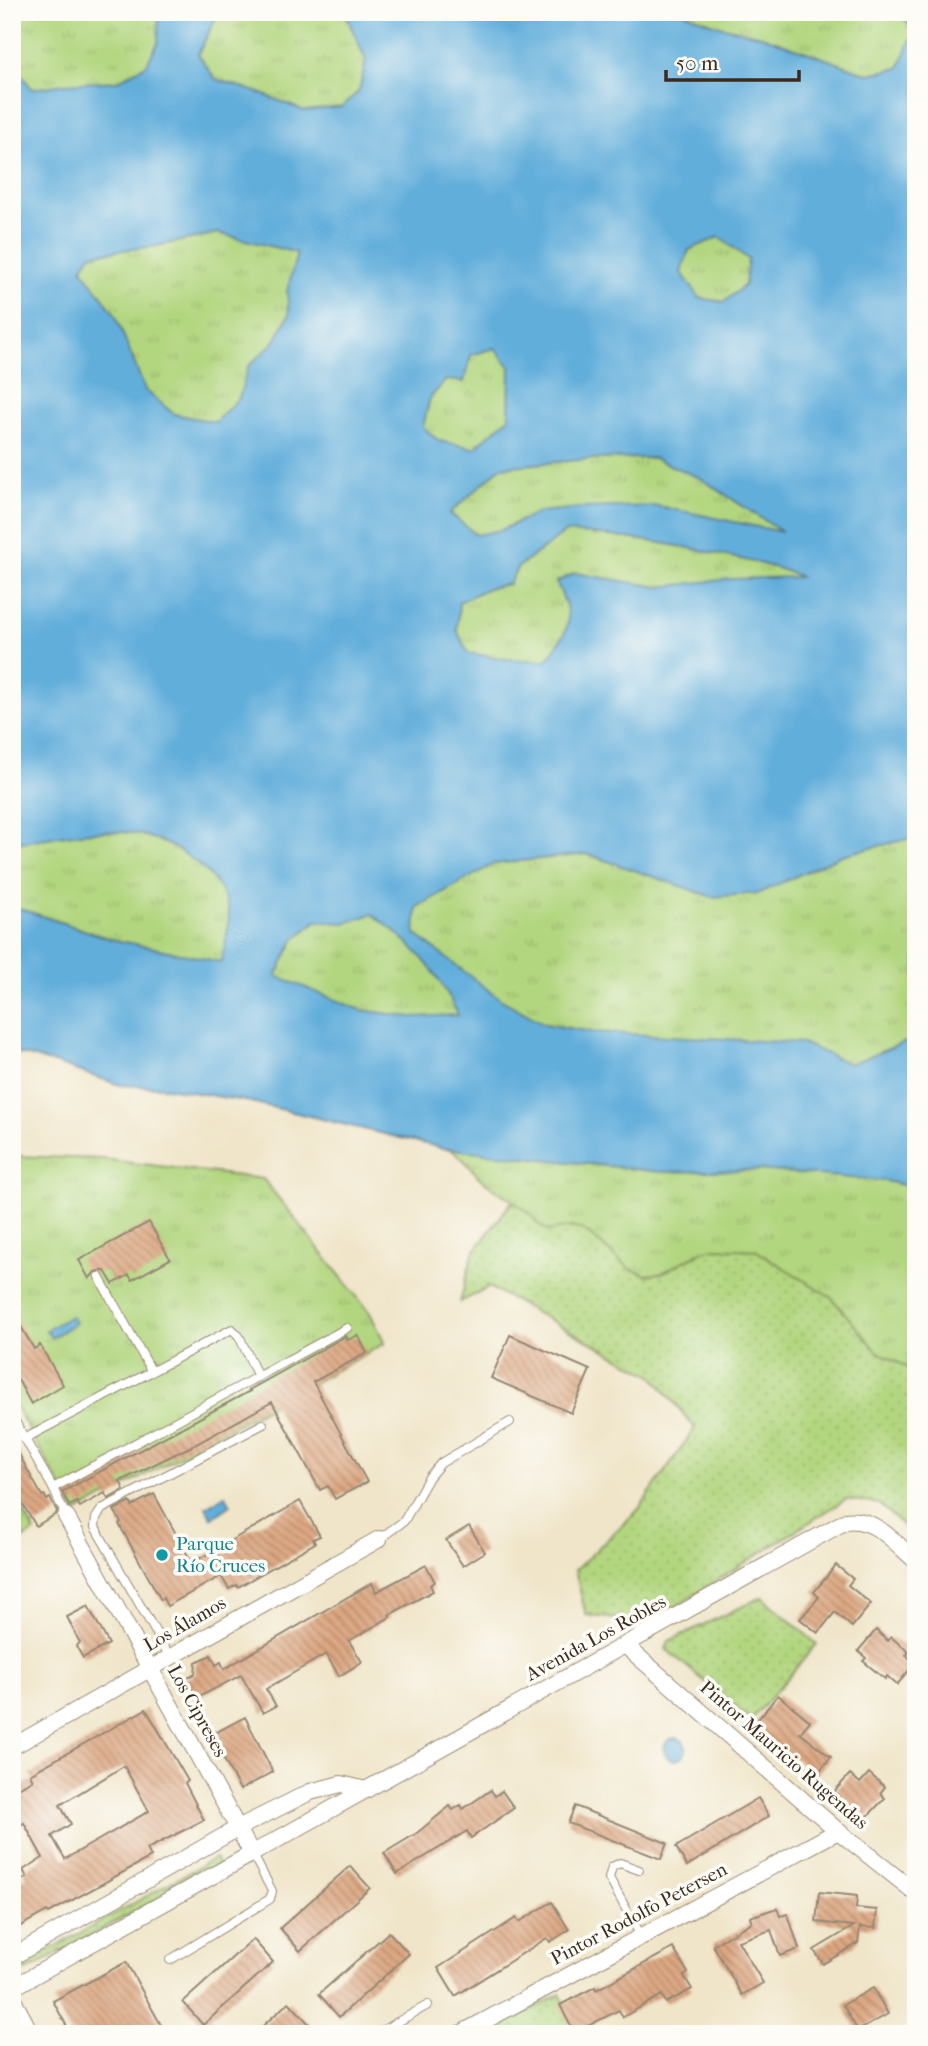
<svg xmlns="http://www.w3.org/2000/svg" width="928" height="2046" viewBox="0 0 928 2046" font-family="'IM FELL French Canon',serif">
  <style>
    .grass { fill: url(#grass-dots); stroke: #76804e; stroke-width: 2 }
    .park { fill: url(#park-tufts); stroke: #76804e; stroke-width: 2 }
    .water { fill: #62aedb; stroke: #4e6c7c; stroke-width: 2; fill-rule: evenodd }
    .building { fill: url(#building-back-hatch); fill-rule: evenodd }
    .lines { fill: none; stroke-linecap: round; stroke-linejoin: round }
    .service-casing { stroke: #968874; stroke-width: 10 }
    .minor-casing { stroke: #968874; stroke-width: 18 }
    .service { stroke: #fff; stroke-width: 8 }
    .minor { stroke: #fff; stroke-width: 16 }
    .culture-dot { fill: #0f9aa8; stroke: #fdfcf7; stroke-width: 2.5 }
    .labels { text-anchor: middle; dominant-baseline: central; stroke-width: 7; stroke-linejoin: round; paint-order: stroke }
    .culture-label { font-size: 19px; fill: #0d838f; stroke: #fdfcf7; text-anchor: start }
    .street-label { font-size: 19px; fill: #3b2a1e; stroke: #fdfcf7 }
  </style>
  <defs>
    <pattern id="grass-dots" width="8" height="8" patternUnits="userSpaceOnUse" patternTransform="scale(1.75)"><rect width="8" height="8" fill="#b2d67f"/><path d="M2 2h.1M6 6h.1" fill="none" stroke="#9ab86d" stroke-width="1.8" stroke-linecap="round"/></pattern>
    <pattern id="park-tufts" width="24" height="20" patternUnits="userSpaceOnUse" patternTransform="scale(1.75)"><rect width="24" height="20" fill="#b2d67f"/><path d="M3 7l-1-3M5 7V3M7 7l1-3M15 17l-1-3M17 17v-4M19 17l1-3" fill="none" stroke="#9ab86d"/></pattern>
    <pattern id="building-back-hatch" width="6" height="6" patternUnits="userSpaceOnUse" patternTransform="scale(1.75)"><rect width="6" height="6" fill="#dda883"/><path d="M-1 5l2 2M0 0l6 6M5-1l2 2" fill="none" stroke="#b4896b"/></pattern>
  </defs>
  <rect width="100%" height="100%" fill="#fdfcf7"/>
  <filter id="ink" filterUnits="userSpaceOnUse"><feTurbulence type="fractalNoise" baseFrequency=".0143" numOctaves="2"/><feDisplacementMap in="SourceGraphic" scale="14" xChannelSelector="R" yChannelSelector="G"/><feConvolveMatrix kernelMatrix="1 2 1 2 8 2 1 2 1" color-interpolation-filters="sRGB"/></filter>
  <filter id="wash" filterUnits="userSpaceOnUse"><feTurbulence type="fractalNoise" baseFrequency=".00686" numOctaves="4" result="noise"/><feDisplacementMap in="SourceGraphic" scale="28" xChannelSelector="R" yChannelSelector="G"/><feGaussianBlur stdDeviation="1.57" result="paint"/><feColorMatrix in="noise" values="0 0 0 0 0 0 0 0 0 0 0 0 0 0 0 0 0 1.4 0 .05"/><feComposite in="paint" operator="in"/></filter>
  <g filter="url(#wash)">
    <rect width="100%" height="100%" fill="#f0e5c9"/>
    <g class="grass">
      <path d="M 511,1203 L 601,1226 L 764,1239 L 916,1362 L 916,1537 L 879,1504 L 846,1499 L 650,1623 L 586,1615 L 575,1570 L 638,1510 L 695,1428 L 653,1376 L 489,1287 L 460,1302 L 473,1253 Z"/>
      <path d="M 12,1492 L 35,1532 L 12,1545 Z"/>
      <path d="M 762,1597 L 817,1644 L 751,1720 L 666,1649 L 669,1641 Z"/>
      <path d="M 215,1858 L 219,1865 L 26,1971 L 23,1965 Z"/>
      <path d="M 560,1994 L 581,2034 L 487,2034 Z"/>
    </g>
    <g class="park">
      <path d="M 12,12 L 916,12 L 916,1372 L 878,1352 L 831,1297 L 755,1250 L 715,1248 L 703,1251 L 662,1273 L 646,1275 L 630,1269 L 584,1230 L 570,1227 L 549,1231 L 537,1223 L 531,1214 L 481,1179 L 465,1161 L 443,1143 L 12,1028 Z"/>
      <path d="M 12,1156 L 102,1159 L 263,1179 L 370,1313 L 385,1343 L 76,1513 L 12,1400 Z"/>
    </g>
    <g class="water">
      <path d="M 12,12 L 23,12 L 15,33 L 14,64 L 32,89 L 64,84 L 117,81 L 146,65 L 158,43 L 159,12 L 219,12 L 198,54 L 215,79 L 260,93 L 304,111 L 342,107 L 359,91 L 366,60 L 346,15 L 340,12 L 682,12 L 720,26 L 762,36 L 868,74 L 899,68 L 915,31 L 898,12 L 916,12 L 916,837 L 842,855 L 759,893 L 712,897 L 587,854 L 494,864 L 417,907 L 415,934 L 500,999 L 545,1024 L 593,1032 L 802,1043 L 850,1064 L 916,1038 L 916,1188 L 885,1181 L 759,1170 L 662,1172 L 442,1148 L 251,1102 L 161,1087 L 120,1085 L 51,1062 L 12,1052 L 12,906 L 111,939 L 221,962 C 224,951 231,920 228,909 C 218,867 163,834 122,832 C 87,829 50,838 15,843 L 12,841 ZM 218,233 L 297,253 L 287,291 L 289,315 L 274,342 L 248,367 L 239,398 L 215,422 L 174,414 L 145,390 L 115,314 L 82,269 L 91,254 L 157,246 ZM 719,237 L 748,259 L 745,285 L 724,302 L 700,298 L 681,272 L 689,250 ZM 495,348 L 510,367 L 509,418 L 474,448 L 439,441 L 423,427 L 430,398 L 446,380 L 464,382 L 471,355 ZM 653,458 L 700,478 L 782,532 L 658,506 L 580,508 L 539,512 L 501,530 L 476,535 L 450,513 L 501,467 L 590,459 ZM 566,532 C 619,536 671,543 722,555 C 749,561 776,566 801,577 L 729,579 L 659,587 L 575,573 L 556,582 C 575,621 571,627 546,661 L 507,659 L 468,653 L 457,630 L 459,602 L 488,588 L 509,584 L 517,568 ZM 372,914 C 410,940 440,973 458,1015 L 412,1017 L 361,1010 L 276,976 L 294,940 L 316,921 L 346,923 Z"/>
      <path d="M 71,1316 L 75,1323 L 51,1338 L 46,1330 Z"/>
      <path d="M 225,1495 L 231,1505 L 212,1518 L 206,1507 Z"/>
      <circle cx="675" cy="1749" r="11"/>
    </g>
    <g id="blocks">
      <g class="building">
        <path d="M 149,1222 L 170,1259 L 132,1280 L 129,1275 L 113,1284 L 105,1271 L 100,1271 L 95,1272 L 89,1279 L 79,1260 Z"/>
        <path d="M 12,1311 L 34,1349 L 40,1345 L 63,1385 L 31,1404 L 17,1378 L 12,1381 Z"/>
        <path d="M 358,1335 L 367,1353 L 313,1382 L 367,1482 L 335,1499 L 328,1486 L 320,1490 L 272,1402 L 198,1443 L 120,1481 L 124,1490 L 108,1499 L 105,1493 L 80,1507 L 77,1502 L 69,1506 L 62,1492 L 250,1391 L 249,1390 L 346,1336 L 348,1340 Z"/>
        <path d="M 510,1335 L 590,1370 L 571,1413 L 491,1378 Z"/>
        <path d="M 12,1442 L 42,1496 L 44,1495 L 47,1500 L 50,1498 L 57,1511 L 56,1514 L 36,1526 L 12,1487 Z"/>
        <path d="M 154,1494 L 192,1563 L 300,1501 L 320,1536 L 313,1539 L 315,1543 L 238,1587 L 236,1585 L 229,1589 L 221,1576 L 167,1606 L 163,1598 L 161,1600 L 119,1524 L 121,1522 L 114,1510 L 130,1502 L 132,1506 Z"/>
        <path d="M 469,1526 L 485,1552 L 463,1566 L 446,1540 Z"/>
        <path d="M 426,1565 L 435,1582 L 430,1585 L 433,1591 L 389,1615 L 390,1617 L 349,1641 L 362,1662 L 339,1676 L 326,1654 L 266,1689 L 276,1706 L 263,1713 L 241,1675 L 197,1698 L 186,1679 L 195,1674 L 196,1662 L 211,1655 L 216,1665 L 221,1662 L 224,1669 L 372,1583 L 376,1592 Z"/>
        <path d="M 836,1565 L 853,1579 L 848,1585 L 871,1604 L 852,1627 L 835,1612 L 818,1633 L 800,1619 L 819,1597 L 814,1592 Z"/>
        <path d="M 88,1606 L 109,1644 L 83,1658 L 76,1646 L 80,1643 L 67,1617 Z"/>
        <path d="M 876,1630 L 888,1641 L 891,1637 L 909,1652 L 906,1655 L 915,1663 L 897,1685 L 887,1676 L 885,1679 L 863,1661 L 866,1658 L 858,1651 Z"/>
        <path d="M 778,1695 L 810,1721 L 800,1733 L 831,1757 L 816,1775 L 785,1751 L 781,1757 L 749,1730 Z"/>
        <path d="M 146,1709 L 188,1781 L 185,1783 L 204,1820 L 147,1849 L 151,1857 L 49,1913 L 47,1911 L 12,1931 L 12,1885 L 27,1877 L 23,1870 L 43,1858 L 24,1823 L 12,1830 L 12,1791 L 33,1780 L 30,1774 ZM 124,1766 L 149,1811 L 65,1859 L 52,1836 L 71,1824 L 60,1805 Z"/>
        <path d="M 245,1717 L 273,1772 L 240,1790 L 211,1735 Z"/>
        <path d="M 869,1773 L 885,1787 L 880,1793 L 885,1798 L 862,1822 L 832,1794 L 850,1774 L 860,1783 Z"/>
        <path d="M 491,1790 L 495,1796 L 502,1791 L 514,1808 L 471,1838 L 467,1831 L 397,1874 L 384,1853 L 417,1833 L 450,1806 L 453,1810 L 461,1805 L 463,1809 Z"/>
        <path d="M 758,1798 L 769,1816 L 687,1866 L 676,1847 Z"/>
        <path d="M 575,1806 L 667,1843 L 661,1859 L 568,1823 Z"/>
        <path d="M 350,1866 L 370,1888 L 300,1951 L 280,1928 Z"/>
        <path d="M 819,1892 L 857,1896 L 856,1908 L 877,1910 L 875,1928 L 860,1927 L 858,1943 L 823,1964 L 814,1950 L 854,1926 L 816,1922 Z"/>
        <path d="M 552,1902 L 569,1930 L 550,1942 L 547,1938 L 455,1996 L 438,1968 L 516,1918 L 519,1922 Z"/>
        <path d="M 777,1908 L 780,1916 L 788,1914 L 799,1949 L 780,1956 L 771,1930 L 738,1941 L 763,1983 L 742,1995 L 713,1945 L 752,1922 L 750,1917 Z"/>
        <path d="M 389,1932 L 409,1954 L 339,2017 L 319,1994 Z"/>
        <path d="M 253,1939 L 273,1962 L 203,2025 L 183,2002 Z"/>
        <path d="M 673,1948 L 688,1973 L 684,1976 L 692,1989 L 666,2003 L 662,1995 L 623,2017 L 619,2010 L 574,2033 L 560,2005 L 595,1987 L 596,1990 Z"/>
        <path d="M 126,1962 L 166,2034 L 71,2034 L 53,2001 Z"/>
        <path d="M 873,1988 L 888,2014 L 858,2031 L 843,2005 Z"/>
        <path d="M 289,2002 L 310,2025 L 299,2034 L 254,2034 Z"/>
      </g>
    </g>
  </g>
  <g filter="url(#ink)">
    <use href="#blocks" fill-opacity="0" stroke="#968874" stroke-width="2"/>
    <g class="lines">
      <defs>
        <g id="service">
          <path d="M 99,1277 L 152,1372"/>
          <path d="M 12,1416 L 53,1488 L 66,1516"/>
          <path d="M 24,1439 L 232,1329 L 239,1336 L 258,1377"/>
          <path d="M 53,1488 L 347,1328"/>
          <path d="M 379,1539 L 404,1521 L 429,1477 L 441,1463 L 510,1422"/>
          <path d="M 170,1657 L 95,1527 L 96,1518 L 102,1509 L 263,1424"/>
          <path d="M 639,1870 L 620,1863 L 612,1867 L 609,1878 L 641,1936"/>
          <path d="M 170,1960 L 270,1899 L 272,1891 L 252,1853"/>
          <path d="M 376,2034 L 428,2005"/>
        </g>
        <g id="minor">
          <path d="M 66,1516 L 251,1852"/>
          <path d="M 626,1646 L 838,1831 L 916,1893"/>
          <path d="M 12,1747 L 379,1539"/>
          <path d="M 12,1957 L 238,1828 L 310,1792 L 341,1784 L 366,1790"/>
          <path d="M 12,1988 L 846,1521 C 875,1517 895,1543 916,1561"/>
          <path d="M 12,1998 L 31,2034"/>
          <path d="M 460,2034 L 838,1831"/>
        </g>
      </defs>
      <use href="#service" class="service-casing"/>
      <use href="#minor" class="minor-casing"/>
      <use href="#service" class="service"/>
      <use href="#minor" class="minor"/>
    </g>
  </g>
  <circle class="culture-dot" cx="162" cy="1555" r="7"/>
  <g class="labels">
    <g class="culture-label">
      <text x="176" y="1544">Parque<tspan x="176" dy="22">Río Cruces</tspan></text>
    </g>
    <g class="street-label">
      <text transform="translate(185 1624) rotate(-30)">Los Álamos</text>
      <text transform="translate(596 1638) rotate(-29)">Avenida Los Robles</text>
      <text transform="translate(197 1711) rotate(61)">Los Cipreses</text>
      <text transform="translate(784 1755) rotate(41)">Pintor Mauricio Rugendas</text>
      <text transform="translate(639 1914) rotate(-28)">Pintor Rodolfo Petersen</text>
    </g>
  </g>
  <rect width="928" height="2046" fill="none" stroke="#fdfcf7" stroke-width="42"/>
  <path d="M666 70v10h133v-10" fill="none" stroke="#3b2a1e" stroke-width="3.5"/>
  <text x="676" y="70" font-size="21" fill="#3b2a1e" stroke="#fdfcf7" stroke-width="5" paint-order="stroke">50 m</text>
</svg>
